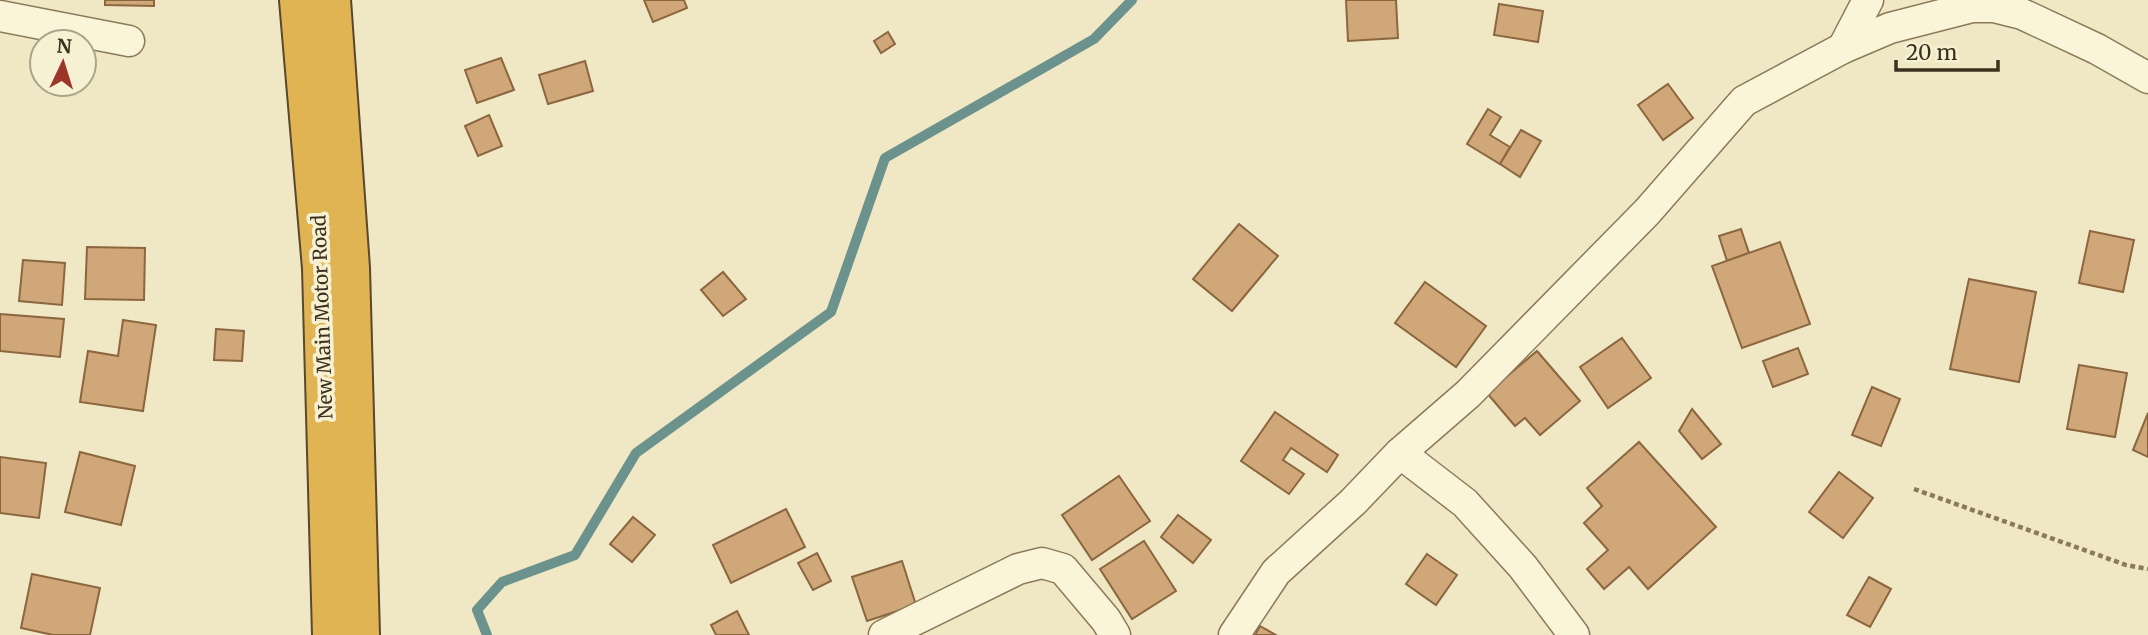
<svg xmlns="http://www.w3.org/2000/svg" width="2148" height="635" viewBox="0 0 2148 635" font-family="Merriweather,serif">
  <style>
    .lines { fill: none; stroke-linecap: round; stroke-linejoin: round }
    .stream { stroke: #6c928d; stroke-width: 10 }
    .building { fill: #cfa779; stroke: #8b663f; stroke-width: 2 }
    .street-casing { stroke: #8b7a5a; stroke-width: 33 }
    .highway-casing { stroke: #59472e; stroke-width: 42 }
    .path { stroke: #8b7a5a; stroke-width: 4.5; stroke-dasharray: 5 3.5; stroke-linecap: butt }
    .street { stroke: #faf4d8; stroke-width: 30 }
    .highway { stroke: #e1b453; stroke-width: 38 }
    .labels { text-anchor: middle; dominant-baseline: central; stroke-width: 7; stroke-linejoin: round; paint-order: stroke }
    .street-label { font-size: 19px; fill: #3b301e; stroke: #f7f1d4 }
  </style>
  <rect width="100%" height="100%" fill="#f0e8c4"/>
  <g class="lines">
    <path class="stream" d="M 487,635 L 477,610 L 502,582 L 575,555 L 636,453 L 831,312 L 885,158 L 1094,39 L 1132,0"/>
  </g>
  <g class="building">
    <path d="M 105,0 L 154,0 L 154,6 L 105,5 Z"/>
    <path d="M 644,0 L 684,0 L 687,8 L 653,22 Z"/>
    <path d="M 1346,0 L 1396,0 L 1398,38 L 1348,41 Z"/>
    <path d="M 1499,4 L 1543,11 L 1538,42 L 1494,35 Z"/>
    <path d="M 888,32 L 895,44 L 881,53 L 874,41 Z"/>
    <path d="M 501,58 L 514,90 L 477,103 L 465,70 Z"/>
    <path d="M 585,61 L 593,91 L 548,104 L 539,75 Z"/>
    <path d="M 1668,84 L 1693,118 L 1663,140 L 1638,105 Z"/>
    <path d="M 1488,109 L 1501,117 L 1490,135 L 1510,147 L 1500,164 L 1467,144 Z"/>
    <path d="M 489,115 L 502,146 L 478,156 L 465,126 Z"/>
    <path d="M 1521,130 L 1541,141 L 1520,177 L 1500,164 Z"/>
    <path d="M 1239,224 L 1278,256 L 1232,311 L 1193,279 Z"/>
    <path d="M 1741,229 L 1749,253 L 1727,261 L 1719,236 Z"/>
    <path d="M 2090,231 L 2134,240 L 2123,292 L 2079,283 Z"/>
    <path d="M 1780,242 L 1810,324 L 1742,348 L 1712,266 Z"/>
    <path d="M 87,247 L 145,248 L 144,300 L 85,299 Z"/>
    <path d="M 23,260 L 65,263 L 62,305 L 19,301 Z"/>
    <path d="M 723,272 L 746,299 L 723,316 L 701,290 Z"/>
    <path d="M 1969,279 L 2036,292 L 2019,382 L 1950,369 Z"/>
    <path d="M 1425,282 L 1486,326 L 1456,367 L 1395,323 Z"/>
    <path d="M 0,314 L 64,319 L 60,357 L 0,351 Z"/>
    <path d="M 123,320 L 156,325 L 143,411 L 80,402 L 88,351 L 118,356 Z"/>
    <path d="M 216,329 L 244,331 L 242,361 L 214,360 Z"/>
    <path d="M 1622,338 L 1651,378 L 1608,408 L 1580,367 Z"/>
    <path d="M 1798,348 L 1808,374 L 1773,387 L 1763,361 Z"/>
    <path d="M 1537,351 L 1580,401 L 1540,435 L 1525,418 L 1515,426 L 1487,393 Z"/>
    <path d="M 2079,365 L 2127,373 L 2115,437 L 2067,429 Z"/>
    <path d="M 1872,387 L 1900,399 L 1881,446 L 1852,435 Z"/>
    <path d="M 1692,409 L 1721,444 L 1702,459 L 1679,431 Z"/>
    <path d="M 1275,412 L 1338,455 L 1327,472 L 1291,448 L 1283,460 L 1304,474 L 1289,494 L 1241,461 Z"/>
    <path d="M 2148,413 L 2148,457 L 2133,450 Z"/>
    <path d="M 1639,442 L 1716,527 L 1648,589 L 1629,567 L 1604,589 L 1587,569 L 1608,550 L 1584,523 L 1602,506 L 1587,488 Z"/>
    <path d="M 80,452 L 135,466 L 121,525 L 65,512 Z"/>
    <path d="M 0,457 L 46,463 L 39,518 L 0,513 Z"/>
    <path d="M 1839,472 L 1873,498 L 1843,538 L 1809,512 Z"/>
    <path d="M 1119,476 L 1150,521 L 1092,560 L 1062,515 Z"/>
    <path d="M 786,509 L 805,547 L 731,583 L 713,545 Z"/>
    <path d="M 1178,515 L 1211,540 L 1193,563 L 1161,537 Z"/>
    <path d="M 633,517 L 655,535 L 632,562 L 610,544 Z"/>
    <path d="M 1144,541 L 1176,591 L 1132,619 L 1100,569 Z"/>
    <path d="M 817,553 L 831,581 L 813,590 L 798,563 Z"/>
    <path d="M 1427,554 L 1457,575 L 1436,605 L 1406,584 Z"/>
    <path d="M 902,561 L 916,605 L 867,621 L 852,577 Z"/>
    <path d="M 32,574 L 100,588 L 90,635 L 53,635 L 21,628 Z"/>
    <path d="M 1869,577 L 1891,589 L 1870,627 L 1847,615 Z"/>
    <path d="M 737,611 L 749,635 L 716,635 L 711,625 Z"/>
    <path d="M 1260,626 L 1276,635 L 1255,635 Z"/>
  </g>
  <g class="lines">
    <defs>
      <g id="street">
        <path d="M 0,16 L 129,41"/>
        <path d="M 1843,48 L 1868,0"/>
        <path d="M 1400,453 L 1465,503 L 1523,567 L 1574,635"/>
        <path d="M 884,635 L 1018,569 L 1042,563 L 1063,569 L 1106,620 L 1115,635"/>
        <path d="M 1234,635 L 1276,572 L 1353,502 L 1400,453 L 1468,394 L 1647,212 L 1744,101 L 1843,48 L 1890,28 L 1972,7 L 1994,7 L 2022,14 L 2097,49 L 2148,78"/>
      </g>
      <g id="highway">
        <path d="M 299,0 L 322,268 L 332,635"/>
        <path d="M 331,0 L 350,268 L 360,635"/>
      </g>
    </defs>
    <use href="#street" class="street-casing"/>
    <use href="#highway" class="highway-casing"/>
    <path class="path" d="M 1914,489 L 2126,565 L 2148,569"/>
    <use href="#street" class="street"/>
    <use href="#highway" class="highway"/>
  </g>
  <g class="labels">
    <g class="street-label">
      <text transform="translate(322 317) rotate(-92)">New Main Motor Road</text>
    </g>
  </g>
  <g transform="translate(63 63) rotate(4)"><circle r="33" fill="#f7f1d4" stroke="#aca48b" stroke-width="2"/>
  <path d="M0-5L12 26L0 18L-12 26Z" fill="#9d3528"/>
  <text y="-10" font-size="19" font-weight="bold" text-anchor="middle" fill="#3b301e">N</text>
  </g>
  <path d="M1896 60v10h102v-10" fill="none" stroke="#3b301e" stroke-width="3.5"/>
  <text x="1906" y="60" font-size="21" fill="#3b301e" stroke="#f7f1d4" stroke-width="5" paint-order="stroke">20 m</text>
</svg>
